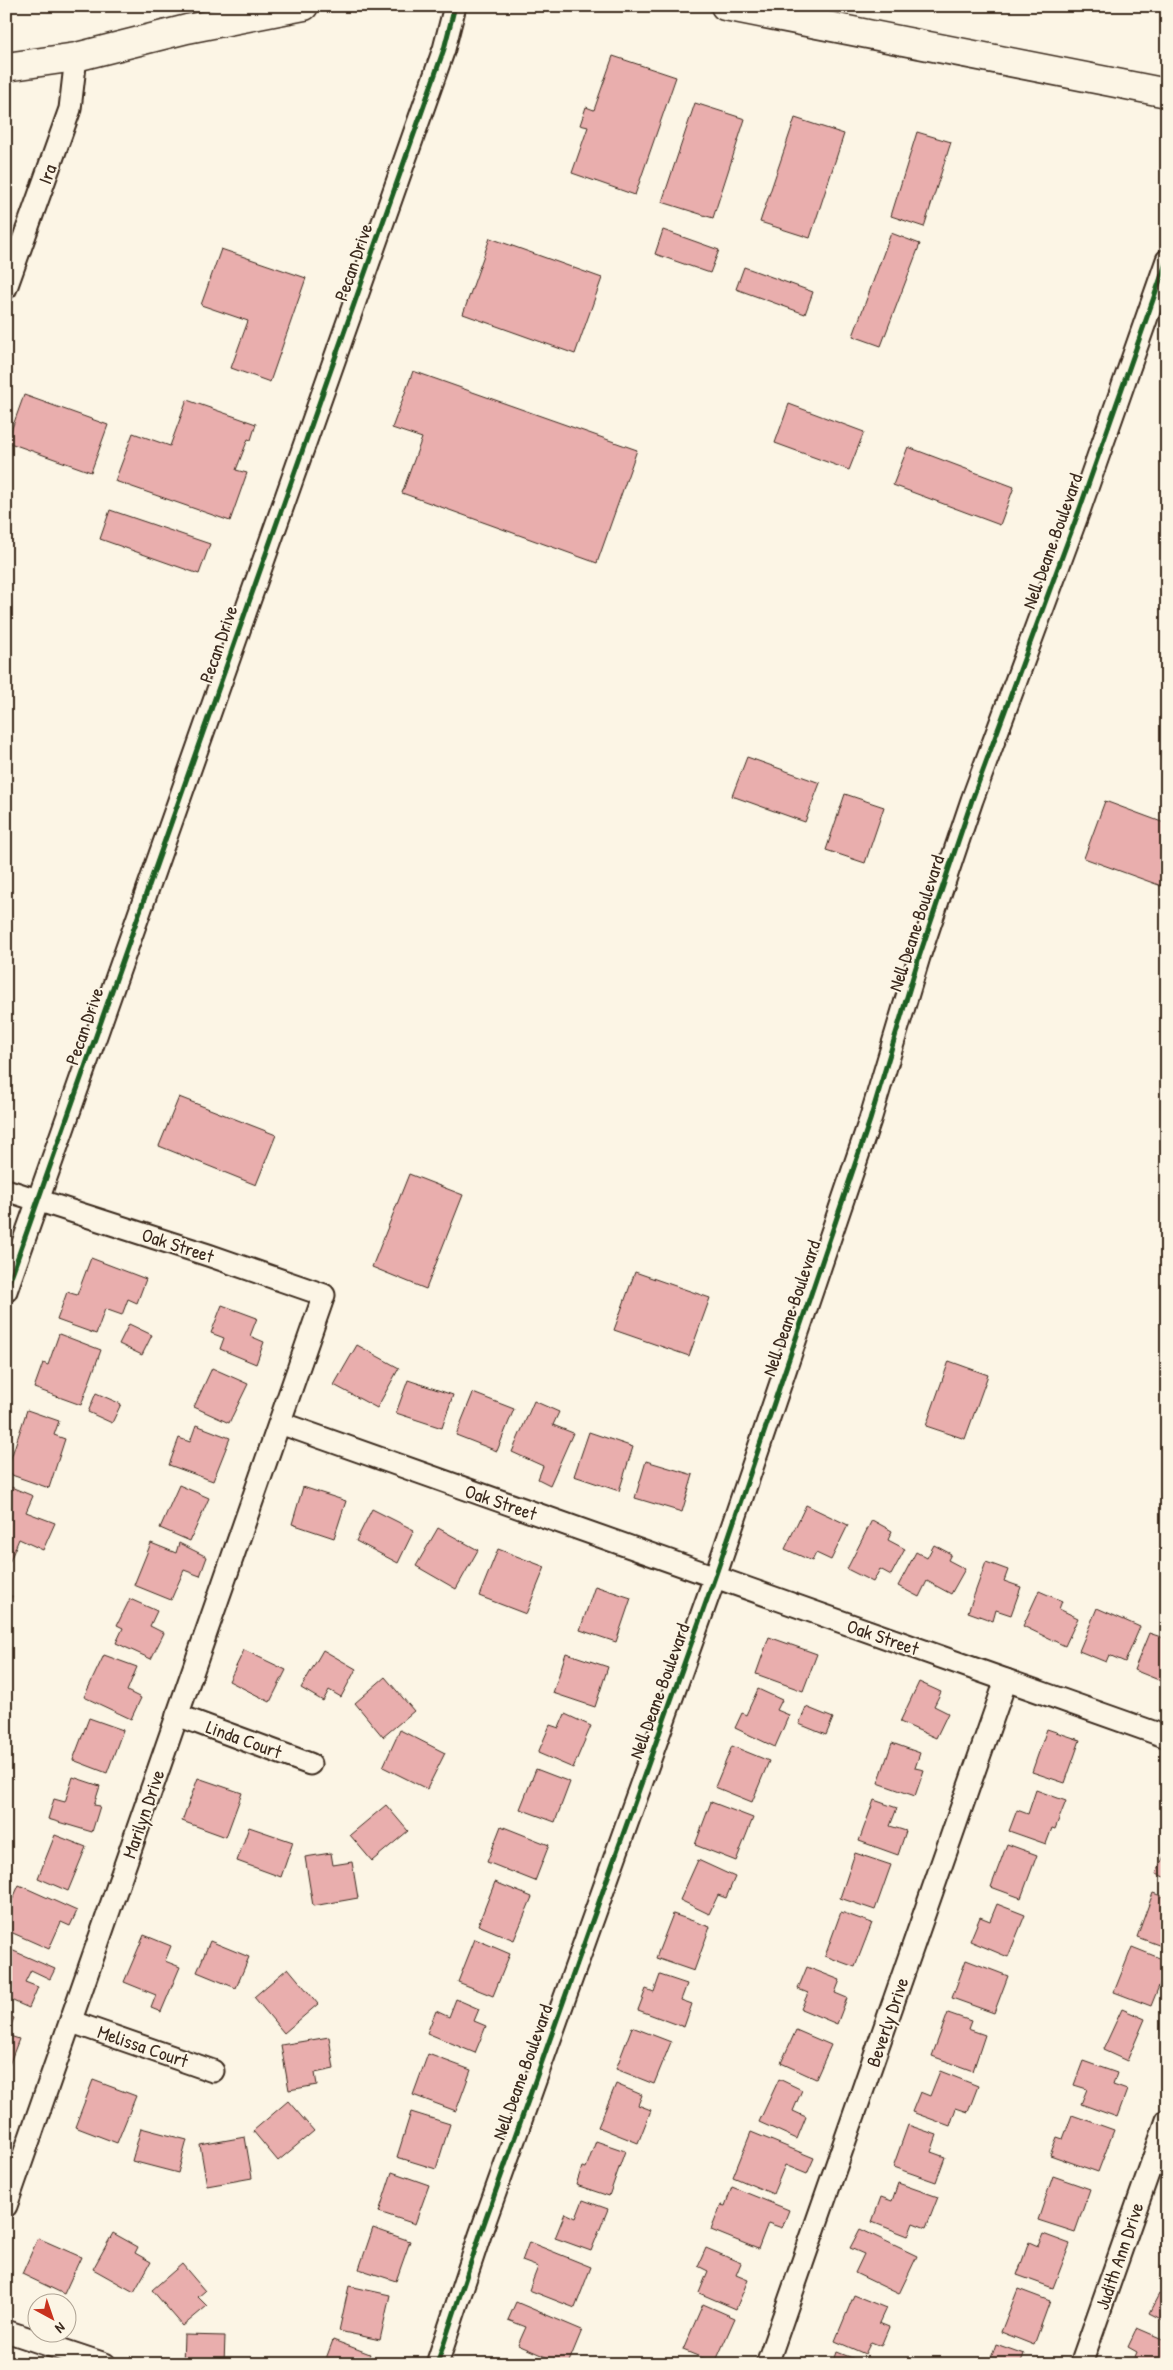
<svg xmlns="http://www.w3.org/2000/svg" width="1173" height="2370" viewBox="0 0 1173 2370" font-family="'Patrick Hand',sans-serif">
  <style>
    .building { fill: #e9aead; stroke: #3b2a1e }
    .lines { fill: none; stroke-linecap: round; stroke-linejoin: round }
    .street-casing { stroke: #3b2a1e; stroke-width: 25 }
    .secondary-casing { stroke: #3b2a1e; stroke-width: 31 }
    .street { stroke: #fcf5e5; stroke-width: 21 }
    .secondary { stroke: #fcf5e5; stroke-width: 28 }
    .cycleway-casing { stroke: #fcf5e5; stroke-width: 8 }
    .cycleway { stroke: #1b5e20; stroke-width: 5 }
    .labels { text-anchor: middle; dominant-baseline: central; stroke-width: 4; stroke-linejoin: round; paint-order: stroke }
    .street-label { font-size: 19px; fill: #3b2a1e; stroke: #fcf5e5 }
  </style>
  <rect width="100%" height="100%" fill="#fcf5e5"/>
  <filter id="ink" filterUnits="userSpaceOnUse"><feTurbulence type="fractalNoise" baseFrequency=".02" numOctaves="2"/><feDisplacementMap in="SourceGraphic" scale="10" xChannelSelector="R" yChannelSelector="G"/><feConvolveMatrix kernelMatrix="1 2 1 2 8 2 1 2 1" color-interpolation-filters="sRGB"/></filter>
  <g filter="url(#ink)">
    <g class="building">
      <path d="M 613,56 L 676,77 L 635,195 L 572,173 L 588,127 L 580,125 L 586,107 L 594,110 Z"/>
      <path d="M 695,103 L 745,119 L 713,218 L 662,202 Z"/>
      <path d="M 795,118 L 844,134 L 810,238 L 760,222 Z"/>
      <path d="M 917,132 L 951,142 L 924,227 L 891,216 Z"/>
      <path d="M 663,230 L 719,250 L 710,273 L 655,254 Z"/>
      <path d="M 891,233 L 920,244 L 881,346 L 853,336 Z"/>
      <path d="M 490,238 L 602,278 L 575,354 L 463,314 Z"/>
      <path d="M 221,249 L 306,278 L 270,382 L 231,368 L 248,321 L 201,305 Z"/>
      <path d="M 744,267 L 813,292 L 805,314 L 736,289 Z"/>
      <path d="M 413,371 L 637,450 L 597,563 L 402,493 L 422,438 L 392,428 Z"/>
      <path d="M 24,395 L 108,425 L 91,472 L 7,442 Z"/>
      <path d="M 187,400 L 256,424 L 251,440 L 248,439 L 236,470 L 247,473 L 230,521 L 115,481 L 133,433 L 170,446 Z"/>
      <path d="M 789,404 L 864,432 L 849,470 L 775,443 Z"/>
      <path d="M 908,447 L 1014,487 L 1000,525 L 893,485 Z"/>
      <path d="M 110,510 L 210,544 L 199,574 L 100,539 Z"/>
      <path d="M 747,757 L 820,783 L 805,822 L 732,796 Z"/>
      <path d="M 845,794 L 884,807 L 865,863 L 826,850 Z"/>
      <path d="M 1105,801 L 1167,824 L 1167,888 L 1084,858 Z"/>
      <path d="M 179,1097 L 276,1135 L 256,1185 L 159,1146 Z"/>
      <path d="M 409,1174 L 463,1195 L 426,1289 L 372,1267 Z"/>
      <path d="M 91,1258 L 146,1279 L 137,1303 L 128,1299 L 122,1315 L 105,1309 L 96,1334 L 57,1320 L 67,1292 L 77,1295 Z"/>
      <path d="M 635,1272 L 710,1298 L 689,1356 L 614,1330 Z"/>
      <path d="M 222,1305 L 257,1318 L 250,1336 L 264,1342 L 256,1364 L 220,1349 L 224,1338 L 211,1333 Z"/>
      <path d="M 129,1324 L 152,1335 L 142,1355 L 119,1344 Z"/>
      <path d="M 59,1334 L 101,1350 L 81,1405 L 34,1388 L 43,1363 L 48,1365 Z"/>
      <path d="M 357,1345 L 399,1368 L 377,1408 L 334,1385 Z"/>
      <path d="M 949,1361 L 988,1375 L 965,1439 L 926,1426 Z"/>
      <path d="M 212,1368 L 248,1384 L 229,1423 L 194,1407 Z"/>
      <path d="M 408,1380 L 453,1395 L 442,1428 L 396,1413 Z"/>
      <path d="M 96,1393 L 121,1404 L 112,1423 L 88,1412 Z"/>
      <path d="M 473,1393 L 514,1409 L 497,1451 L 456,1435 Z"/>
      <path d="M 534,1401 L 559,1412 L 553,1425 L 573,1433 L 550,1485 L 538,1479 L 543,1466 L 512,1452 Z"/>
      <path d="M 27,1410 L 59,1421 L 54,1435 L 65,1439 L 49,1488 L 6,1473 Z"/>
      <path d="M 196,1425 L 230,1438 L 213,1481 L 169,1465 L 179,1438 L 190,1442 Z"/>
      <path d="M 589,1432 L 633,1447 L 619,1491 L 574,1476 Z"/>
      <path d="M 646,1461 L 693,1475 L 682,1512 L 635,1498 Z"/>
      <path d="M 6,1485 L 33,1496 L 26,1512 L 55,1523 L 43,1550 L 19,1539 L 9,1563 L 6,1562 Z"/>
      <path d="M 179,1485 L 209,1498 L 190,1541 L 160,1528 Z"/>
      <path d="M 303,1487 L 346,1501 L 334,1538 L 292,1524 Z"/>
      <path d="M 806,1505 L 848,1525 L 831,1560 L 816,1553 L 812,1561 L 785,1549 Z"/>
      <path d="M 372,1509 L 414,1530 L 398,1563 L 356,1541 Z"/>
      <path d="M 872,1520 L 892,1531 L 888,1540 L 905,1549 L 891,1575 L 880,1569 L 873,1582 L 847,1569 Z"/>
      <path d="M 438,1528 L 478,1550 L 456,1589 L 416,1566 Z"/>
      <path d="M 151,1543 L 176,1553 L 179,1543 L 207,1557 L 200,1576 L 184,1570 L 171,1600 L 134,1585 Z"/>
      <path d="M 934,1545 L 951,1554 L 948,1560 L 965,1569 L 951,1594 L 927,1581 L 919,1597 L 898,1586 L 916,1552 L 927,1558 Z"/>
      <path d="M 498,1549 L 545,1567 L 526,1614 L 479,1596 Z"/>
      <path d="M 986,1562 L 1008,1570 L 1004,1581 L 1021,1587 L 1011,1615 L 996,1610 L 993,1621 L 968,1612 Z"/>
      <path d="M 595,1586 L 631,1598 L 616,1642 L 580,1630 Z"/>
      <path d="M 1039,1591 L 1062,1601 L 1059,1609 L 1078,1618 L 1065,1646 L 1023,1626 Z"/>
      <path d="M 6,1594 L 12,1596 L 6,1610 Z"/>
      <path d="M 130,1599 L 157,1611 L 150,1626 L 164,1633 L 151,1659 L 116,1643 L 123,1628 L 117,1625 Z"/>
      <path d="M 1097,1608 L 1140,1627 L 1125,1662 L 1109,1655 L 1106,1662 L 1079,1651 Z"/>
      <path d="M 1149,1633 L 1167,1639 L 1167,1691 L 1163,1690 L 1166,1683 L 1134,1670 Z"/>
      <path d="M 769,1637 L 817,1654 L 803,1691 L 756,1674 Z"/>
      <path d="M 244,1650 L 286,1670 L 270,1702 L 229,1681 Z"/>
      <path d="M 323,1650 L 356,1669 L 341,1697 L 329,1690 L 323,1701 L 301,1688 Z"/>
      <path d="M 566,1653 L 608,1667 L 595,1707 L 553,1693 Z"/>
      <path d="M 104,1655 L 137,1667 L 127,1691 L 141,1698 L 131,1719 L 84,1697 Z"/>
      <path d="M 385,1677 L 414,1711 L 383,1737 L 355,1703 Z"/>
      <path d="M 919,1682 L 941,1692 L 934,1706 L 948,1713 L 936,1738 L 900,1722 Z"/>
      <path d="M 758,1689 L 782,1700 L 777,1710 L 789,1715 L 775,1747 L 735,1728 L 742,1713 L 746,1715 Z"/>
      <path d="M 806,1707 L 833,1718 L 826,1735 L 799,1724 Z"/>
      <path d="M 565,1714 L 591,1726 L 573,1768 L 538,1753 L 550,1725 L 559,1728 Z"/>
      <path d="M 89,1718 L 123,1730 L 107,1773 L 73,1760 Z"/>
      <path d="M 1047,1729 L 1080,1740 L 1065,1783 L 1032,1772 Z"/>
      <path d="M 400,1730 L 445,1753 L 427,1789 L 383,1767 Z"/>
      <path d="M 892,1743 L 920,1753 L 915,1768 L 924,1770 L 915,1796 L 878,1783 Z"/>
      <path d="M 732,1746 L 769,1761 L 752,1802 L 715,1787 Z"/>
      <path d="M 536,1769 L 570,1782 L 555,1822 L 520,1809 Z"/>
      <path d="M 73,1777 L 100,1786 L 94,1805 L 100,1806 L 92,1832 L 48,1819 L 54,1799 L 65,1802 Z"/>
      <path d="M 198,1778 L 242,1793 L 226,1837 L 182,1821 Z"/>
      <path d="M 1036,1790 L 1066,1801 L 1055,1829 L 1052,1828 L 1046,1844 L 1009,1831 L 1017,1810 L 1028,1814 Z"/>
      <path d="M 874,1800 L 897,1808 L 890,1826 L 906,1831 L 898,1855 L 859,1841 Z"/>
      <path d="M 711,1802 L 753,1818 L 736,1861 L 695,1845 Z"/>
      <path d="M 386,1805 L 408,1831 L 372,1861 L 350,1835 Z"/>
      <path d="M 501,1826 L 549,1845 L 535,1881 L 487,1862 Z"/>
      <path d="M 249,1827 L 293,1842 L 281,1877 L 237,1861 Z"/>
      <path d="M 55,1835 L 86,1847 L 68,1891 L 38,1878 Z"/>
      <path d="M 1007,1844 L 1037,1855 L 1021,1898 L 991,1887 Z"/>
      <path d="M 1167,1849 L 1167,1878 L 1156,1874 Z"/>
      <path d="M 331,1853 L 333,1865 L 352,1862 L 358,1898 L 313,1906 L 305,1857 Z"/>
      <path d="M 855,1853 L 891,1865 L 875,1910 L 840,1898 Z"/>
      <path d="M 698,1860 L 735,1877 L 726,1898 L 718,1895 L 709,1914 L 680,1900 Z"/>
      <path d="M 495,1882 L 532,1897 L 514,1940 L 478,1925 Z"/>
      <path d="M 19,1885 L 77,1911 L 70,1926 L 61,1922 L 49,1949 L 6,1930 L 6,1914 Z"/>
      <path d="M 1153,1893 L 1167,1898 L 1167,1939 L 1164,1947 L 1137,1937 Z"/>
      <path d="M 997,1904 L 1025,1915 L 1008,1957 L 970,1941 L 980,1917 L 990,1921 Z"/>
      <path d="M 841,1912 L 872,1923 L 855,1967 L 825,1956 Z"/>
      <path d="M 673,1914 L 710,1927 L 694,1971 L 656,1958 Z"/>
      <path d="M 144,1935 L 171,1946 L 165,1961 L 180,1967 L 161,2012 L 151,2008 L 156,1995 L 124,1982 Z"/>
      <path d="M 475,1939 L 510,1954 L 493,1996 L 458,1982 Z"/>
      <path d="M 210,1941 L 249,1957 L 236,1988 L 197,1972 Z"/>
      <path d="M 1132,1947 L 1167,1961 L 1167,1966 L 1151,2006 L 1114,1992 Z"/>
      <path d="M 9,1949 L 55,1969 L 50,1979 L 31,1970 L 25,1982 L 38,1987 L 29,2008 L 6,1998 L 6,1955 Z"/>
      <path d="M 966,1960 L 1008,1976 L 994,2013 L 952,1998 Z"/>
      <path d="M 807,1967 L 840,1980 L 835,1993 L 847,1998 L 837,2024 L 801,2009 L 808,1993 L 798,1989 Z"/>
      <path d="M 288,1968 L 318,2004 L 284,2033 L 254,1997 Z"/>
      <path d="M 660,1975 L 687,1984 L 681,2000 L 692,2004 L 684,2027 L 638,2010 L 646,1989 L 654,1992 Z"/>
      <path d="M 456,1999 L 479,2009 L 474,2021 L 486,2026 L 475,2053 L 427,2033 L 436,2011 L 449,2017 Z"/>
      <path d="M 1122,2009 L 1145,2019 L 1127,2061 L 1103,2050 Z"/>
      <path d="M 948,2013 L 971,2021 L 968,2029 L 985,2035 L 973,2071 L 932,2056 Z"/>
      <path d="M 6,2015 L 14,2018 L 7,2035 L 19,2039 L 9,2065 L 6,2064 Z"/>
      <path d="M 632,2027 L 671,2042 L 654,2084 L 616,2069 Z"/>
      <path d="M 796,2030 L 831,2045 L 816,2079 L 781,2063 Z"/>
      <path d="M 329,2037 L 334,2069 L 315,2073 L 317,2085 L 289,2090 L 281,2045 Z"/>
      <path d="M 428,2054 L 471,2070 L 456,2111 L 413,2095 Z"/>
      <path d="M 1083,2061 L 1117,2073 L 1113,2085 L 1127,2090 L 1117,2117 L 1081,2104 L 1087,2089 L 1074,2085 Z"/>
      <path d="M 940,2071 L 978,2086 L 968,2112 L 956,2108 L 950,2126 L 912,2112 L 920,2092 L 930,2096 Z"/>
      <path d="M 779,2079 L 802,2090 L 793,2111 L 806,2117 L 797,2139 L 759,2122 Z"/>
      <path d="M 93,2080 L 136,2096 L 117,2143 L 75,2127 Z"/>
      <path d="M 616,2084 L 642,2095 L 638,2105 L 651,2110 L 638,2143 L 598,2127 Z"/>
      <path d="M 288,2101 L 314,2131 L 278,2161 L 253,2131 Z"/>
      <path d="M 411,2112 L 450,2124 L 436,2169 L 397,2157 Z"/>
      <path d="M 1072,2115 L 1114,2130 L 1098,2172 L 1050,2155 L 1057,2137 L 1063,2139 Z"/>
      <path d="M 908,2125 L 937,2135 L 931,2152 L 945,2157 L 936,2182 L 893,2167 Z"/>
      <path d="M 141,2128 L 187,2140 L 178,2173 L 132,2161 Z"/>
      <path d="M 751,2132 L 814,2158 L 807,2174 L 785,2165 L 773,2194 L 733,2177 Z"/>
      <path d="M 245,2137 L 252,2178 L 207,2186 L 200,2145 Z"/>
      <path d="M 596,2141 L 625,2151 L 609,2196 L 576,2185 L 582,2167 L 586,2168 Z"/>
      <path d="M 392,2172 L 429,2185 L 415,2224 L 379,2212 Z"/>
      <path d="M 1053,2176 L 1090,2189 L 1075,2232 L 1038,2220 Z"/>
      <path d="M 898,2183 L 938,2197 L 926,2228 L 913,2223 L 908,2236 L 872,2222 L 881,2197 L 892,2201 Z"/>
      <path d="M 732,2187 L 789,2210 L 782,2228 L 768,2223 L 758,2249 L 711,2230 L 721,2205 L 725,2206 Z"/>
      <path d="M 583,2200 L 608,2209 L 591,2251 L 555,2238 L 565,2213 L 576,2218 Z"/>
      <path d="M 373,2228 L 410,2241 L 396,2281 L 359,2269 Z"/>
      <path d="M 860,2229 L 917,2256 L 899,2294 L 855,2273 L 864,2254 L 850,2248 Z"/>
      <path d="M 113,2233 L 138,2247 L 135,2253 L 151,2262 L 134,2292 L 93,2269 Z"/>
      <path d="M 1043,2234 L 1070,2244 L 1053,2288 L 1017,2275 L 1029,2242 L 1038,2246 Z"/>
      <path d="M 38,2238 L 81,2257 L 64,2294 L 22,2274 Z"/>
      <path d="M 529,2242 L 591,2267 L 575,2308 L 529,2290 L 538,2267 L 522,2261 Z"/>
      <path d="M 706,2248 L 741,2263 L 736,2275 L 748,2280 L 736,2309 L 699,2293 L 708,2271 L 698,2266 Z"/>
      <path d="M 182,2264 L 205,2291 L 198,2297 L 207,2306 L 183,2326 L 152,2290 Z"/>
      <path d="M 349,2286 L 390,2295 L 380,2340 L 339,2331 Z"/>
      <path d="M 1018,2289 L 1050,2301 L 1034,2345 L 1001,2332 Z"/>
      <path d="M 1159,2294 L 1167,2298 L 1167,2322 L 1149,2313 Z"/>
      <path d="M 854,2295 L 886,2308 L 879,2323 L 889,2327 L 881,2346 L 871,2342 L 865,2354 L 835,2341 Z"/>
      <path d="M 516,2302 L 582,2330 L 568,2364 L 562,2364 L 518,2345 L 526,2327 L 508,2320 Z"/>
      <path d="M 703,2304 L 735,2318 L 715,2363 L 683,2350 Z"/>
      <path d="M 1137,2328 L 1167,2341 L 1167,2364 L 1132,2364 L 1137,2352 L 1128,2347 Z"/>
      <path d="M 184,2335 L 225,2336 L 224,2364 L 183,2364 Z"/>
      <path d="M 333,2340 L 370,2354 L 366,2364 L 324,2364 Z"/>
      <path d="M 996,2344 L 1024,2354 L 1020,2364 L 989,2364 Z"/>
      <path d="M 837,2352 L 865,2363 L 865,2364 L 833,2364 Z"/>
      <path d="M 667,2359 L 681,2364 L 666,2364 Z"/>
    </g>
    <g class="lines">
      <defs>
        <g id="street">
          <path d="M 6,288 L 70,109 L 76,57"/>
          <path d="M 6,1190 L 208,1255 L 324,1295 L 6,2206"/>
          <path d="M 6,1291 L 444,49 L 455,6"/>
          <path d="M 280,1423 L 1167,1737"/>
          <path d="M 177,1715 L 310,1764"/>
          <path d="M 72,2022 L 213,2071"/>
          <path d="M 6,2331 L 105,2364"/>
          <path d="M 437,2364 L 480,2235 L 715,1577 L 870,1120 L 919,957 L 972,800 L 1080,508 L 1167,260"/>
          <path d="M 767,2364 L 1006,1680"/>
          <path d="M 1081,2364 L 1167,2120"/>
        </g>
        <g id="secondary">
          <path d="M 725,6 L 1167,93"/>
          <path d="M 6,67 L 76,57 L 187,29 L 304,6"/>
        </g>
      </defs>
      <use href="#street" class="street-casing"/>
      <use href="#secondary" class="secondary-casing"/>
      <use href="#street" class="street"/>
      <use href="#secondary" class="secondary"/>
      <defs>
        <g id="cycleway">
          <path d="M 6,1291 L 444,49 L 455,6"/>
          <path d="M 437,2364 L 480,2235 L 715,1577 L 870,1120 L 919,957 L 972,800 L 1080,508 L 1167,260"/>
        </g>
      </defs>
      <use href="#cycleway" class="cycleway-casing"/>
      <use href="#cycleway" class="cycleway"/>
    </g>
  </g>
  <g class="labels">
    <g class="street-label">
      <text transform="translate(47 174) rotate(-70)">Ira</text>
      <text transform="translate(353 262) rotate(-71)">Pecan Drive</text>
      <text transform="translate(1052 541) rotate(-70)">Nell Deane Boulevard</text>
      <text transform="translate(218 644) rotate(-71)">Pecan Drive</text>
      <text transform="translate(916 923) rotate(-72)">Nell Deane Boulevard</text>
      <text transform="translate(84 1026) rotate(-71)">Pecan Drive</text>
      <text transform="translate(178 1245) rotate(18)">Oak Street</text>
      <text transform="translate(791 1308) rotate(-71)">Nell Deane Boulevard</text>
      <text transform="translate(501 1502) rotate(19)">Oak Street</text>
      <text transform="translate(883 1637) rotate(19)">Oak Street</text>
      <text transform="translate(659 1691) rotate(-70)">Nell Deane Boulevard</text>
      <text transform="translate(244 1739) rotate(20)">Linda Court</text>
      <text transform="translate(143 1814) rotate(-71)">Marilyn Drive</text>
      <text transform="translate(887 2022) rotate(-71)">Beverly Drive</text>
      <text transform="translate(143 2046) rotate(19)">Melissa Court</text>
      <text transform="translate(522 2072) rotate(-70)">Nell Deane Boulevard</text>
      <text transform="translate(1119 2256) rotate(-71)">Judith Ann Drive</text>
    </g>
  </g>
  <rect width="1173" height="2370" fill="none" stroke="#fcf5e5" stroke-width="25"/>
  <rect x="12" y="12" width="1148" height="2345" fill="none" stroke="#3b2a1e" stroke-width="2" filter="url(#ink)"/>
  <g transform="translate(52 2318) rotate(140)"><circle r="24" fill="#fcf5e5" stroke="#afa495"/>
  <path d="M0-4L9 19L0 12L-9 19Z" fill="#c8321e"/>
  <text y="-8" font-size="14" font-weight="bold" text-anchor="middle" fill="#3b2a1e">N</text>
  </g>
</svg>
